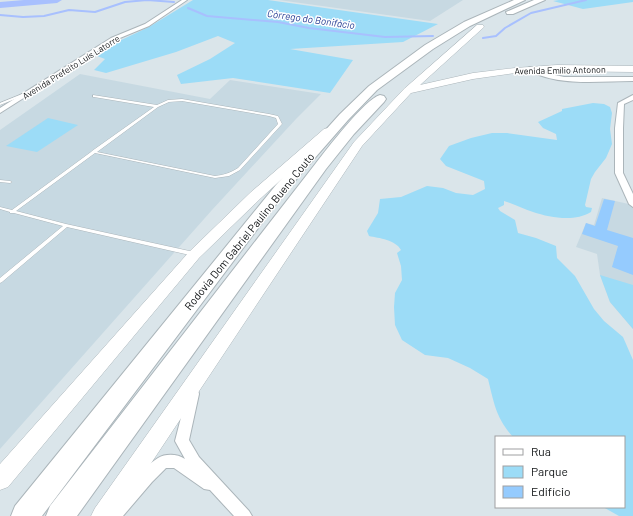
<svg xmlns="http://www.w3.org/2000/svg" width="633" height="516" viewBox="0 0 633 516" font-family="Barlow,sans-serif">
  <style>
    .built { fill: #c7d9e2 }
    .green { fill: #9cdcf7 }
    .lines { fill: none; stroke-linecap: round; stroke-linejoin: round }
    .stream { stroke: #a8c0fe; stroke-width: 2 }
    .river { fill: #a8c0fe; fill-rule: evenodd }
    .building { fill: #95cbfe }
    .lane-casing { stroke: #abb5ba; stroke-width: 1 }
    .street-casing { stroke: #abb5ba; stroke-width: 2 }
    .primary-casing { stroke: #abb5ba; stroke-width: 1 }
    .highway-casing { stroke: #abb5ba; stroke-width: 2 }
    .lane { fill: #fff; fill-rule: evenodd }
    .street { fill: #fff; fill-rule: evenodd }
    .primary { fill: #fff; fill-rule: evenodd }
    .highway { fill: #fff; fill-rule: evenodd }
    .labels { text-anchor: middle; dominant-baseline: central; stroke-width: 3; stroke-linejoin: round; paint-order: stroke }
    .far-street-label { font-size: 9px; fill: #0f1214; stroke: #fff }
    .far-water-label { font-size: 10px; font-style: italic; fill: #263e94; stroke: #fff }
    .street-label { font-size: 11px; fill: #0f1214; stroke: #fff }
  </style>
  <rect width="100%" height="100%" fill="#dae5ea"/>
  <g class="built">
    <path d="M 279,0 L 463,0 L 430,21 Z"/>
    <path d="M 80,74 L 210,99 L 230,80 L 321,94 L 296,119 L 212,210 L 0,449 L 0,130 Z"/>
    <path d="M 602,198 L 633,205 L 633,329 L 610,302 L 600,275 L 597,254 L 576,247 L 586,223 L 594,225 Z"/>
  </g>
  <g class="green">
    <path d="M 193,0 L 268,0 L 438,24 L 403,42 L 290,49 L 353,60 L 330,93 L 233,78 L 181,84 L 177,75 L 210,59 L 235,43 L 218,36 L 176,52 L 106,73 L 94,70 L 105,59 L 97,56 L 117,42 L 149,27 Z"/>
    <path d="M 559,0 L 633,0 L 633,2 L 583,9 L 553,1 Z"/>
    <path d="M 593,103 L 604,104 L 610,107 L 612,113 L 610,129 L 612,144 L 606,158 L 595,172 L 591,179 L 585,205 L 586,207 L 592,208 L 591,212 C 575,222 551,218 533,212 C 523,209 515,204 504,201 L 504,205 L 498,208 L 500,211 L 515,220 L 518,233 L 536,238 L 556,246 L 557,258 L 575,276 L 594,309 L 604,321 L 623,337 L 633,360 L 633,516 L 619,516 L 603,507 L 624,507 L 624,437 L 513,437 C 496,418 494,403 488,379 L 470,368 L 448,358 L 425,355 L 402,340 L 395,325 L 394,307 L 395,293 L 402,280 L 401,266 L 397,253 L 401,250 C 396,240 379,238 369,236 L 367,231 L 378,213 L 380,199 L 401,197 L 427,186 L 443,188 L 456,193 L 473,195 L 485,189 L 484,181 L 446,166 L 440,159 L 449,146 L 471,138 L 492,133 L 507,133 L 557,140 L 556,134 L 543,128 L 538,122 L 562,111 L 562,109 Z"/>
    <path d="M 48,118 L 78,125 L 37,152 L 6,146 Z"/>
    <path d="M 600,275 L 633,285 L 633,329 L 610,302 Z"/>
  </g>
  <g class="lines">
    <g class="stream">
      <path d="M 188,8 L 207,16 L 278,22 L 309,28 L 385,37 L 433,36"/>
      <path d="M 0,15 L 23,17 L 44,16 L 69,10 L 95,12 L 125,2 L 147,0 L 174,2"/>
      <path d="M 483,38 L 496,36 L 505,28 L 531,13 L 586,0"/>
    </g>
    <path class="river" d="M 24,0 L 62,0 L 57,3 L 0,8 L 0,2 Z"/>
  </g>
  <path class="building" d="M 604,199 L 615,201 L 607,230 L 633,238 L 633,275 L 612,267 L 618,246 L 582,234 L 586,223 L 595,226 Z"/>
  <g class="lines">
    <defs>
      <g id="lane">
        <path d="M 22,94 L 25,95 L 0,105 L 0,103 Z"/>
        <path d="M 93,95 L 157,105 L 168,100 L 182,99 L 269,114 L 278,116 L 282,124 L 240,170 L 229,176 L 215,178 L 95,153 L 16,211 L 66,224 L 194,252 L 196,253 L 196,255 L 194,256 L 67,227 L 2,282 L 0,283 L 0,278 L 63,226 L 14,213 L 10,213 L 10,212 L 0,209 L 0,207 L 12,210 L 91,152 L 92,151 L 154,107 L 94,97 L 93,97 ZM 182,101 L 269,116 L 276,118 L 278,124 L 238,168 C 230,173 224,175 215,176 L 97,152 L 158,107 L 169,102 Z"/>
        <path d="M 0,180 L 10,181 L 12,182 L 10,183 L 0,182 Z"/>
      </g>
      <g id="street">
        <path d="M 182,0 L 187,0 L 149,26 L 115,40 L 0,113 L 0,108 L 111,38 L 145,24 Z"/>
        <path d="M 530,67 L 541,72 L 564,77 L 633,77 L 633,81 C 599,81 559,87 528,70 L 528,68 Z"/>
        <path d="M 633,95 L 633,100 L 624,104 L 623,128 L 623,173 L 633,194 L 633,207 L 629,204 L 615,173 L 615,128 L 618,103 Z"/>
        <path d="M 193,389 L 198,390 L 199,394 L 189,440 L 199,457 L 249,511 L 252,516 L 234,516 L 210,490 L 204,489 L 174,468 L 166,468 L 152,482 L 123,516 L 105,516 L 108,511 C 122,494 140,469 158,458 C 166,453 178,454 185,459 L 175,441 L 187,394 L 188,390 Z"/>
      </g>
      <g id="primary">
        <path d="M 477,25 L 483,25 L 484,27 L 420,85 L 473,73 L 515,68 L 557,65 L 633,66 L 633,72 L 557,71 L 515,73 L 473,79 L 411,93 L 362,146 L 116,516 L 91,516 L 95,508 L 354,142 L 404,89 Z"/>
        <path d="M 328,128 L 332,129 L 333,131 L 332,133 L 261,198 L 199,258 L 8,487 L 0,490 L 0,464 L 189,252 L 251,192 L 324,129 Z"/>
      </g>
      <g id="highway">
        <path d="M 514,0 L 525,0 L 470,26 L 433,49 L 377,90 L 348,120 L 286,191 L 42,516 L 11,516 L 15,506 L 276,185 L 340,114 L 369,86 L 425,45 L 464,22 Z"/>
        <path d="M 534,0 L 545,0 L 513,14 L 507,14 L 506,12 Z"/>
        <path d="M 380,95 L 384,96 L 386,99 L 384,102 L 354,134 L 326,169 L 77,516 L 46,516 L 50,506 L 316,163 C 327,149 365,99 380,95 Z"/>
      </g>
    </defs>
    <use href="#lane" class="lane-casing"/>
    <use href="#street" class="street-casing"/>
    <use href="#primary" class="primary-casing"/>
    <use href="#highway" class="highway-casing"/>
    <use href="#lane" class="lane"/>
    <use href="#street" class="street"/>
    <use href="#primary" class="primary"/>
    <use href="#highway" class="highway"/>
  </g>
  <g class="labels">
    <g class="far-street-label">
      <text transform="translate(71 67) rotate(-32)">Avenida Prefeito Luís Latorre</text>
      <text transform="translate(560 70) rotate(-1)">Avenida Emílio Antonon</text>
    </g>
    <g class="far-water-label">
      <text transform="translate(311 19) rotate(8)">Córrego do Bonifácio</text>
    </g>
    <g class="street-label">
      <text transform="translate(249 231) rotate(-51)">Rodovia Dom Gabriel Paulino Bueno Couto</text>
    </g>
  </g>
  <rect x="495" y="436" width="130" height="72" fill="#ffffff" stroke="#9fa0a1"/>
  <rect x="503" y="449" width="20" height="6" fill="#ffffff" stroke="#9fa0a1"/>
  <text x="531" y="456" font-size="12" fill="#0f1214">Rua</text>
  <rect x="503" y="466" width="20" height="12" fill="#9cdcf7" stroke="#9fa0a1"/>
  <text x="531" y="476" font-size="12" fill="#0f1214">Parque</text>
  <rect x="503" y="486" width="20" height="12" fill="#95cbfe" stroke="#9fa0a1"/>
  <text x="531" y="496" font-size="12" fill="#0f1214">Edifício</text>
</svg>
